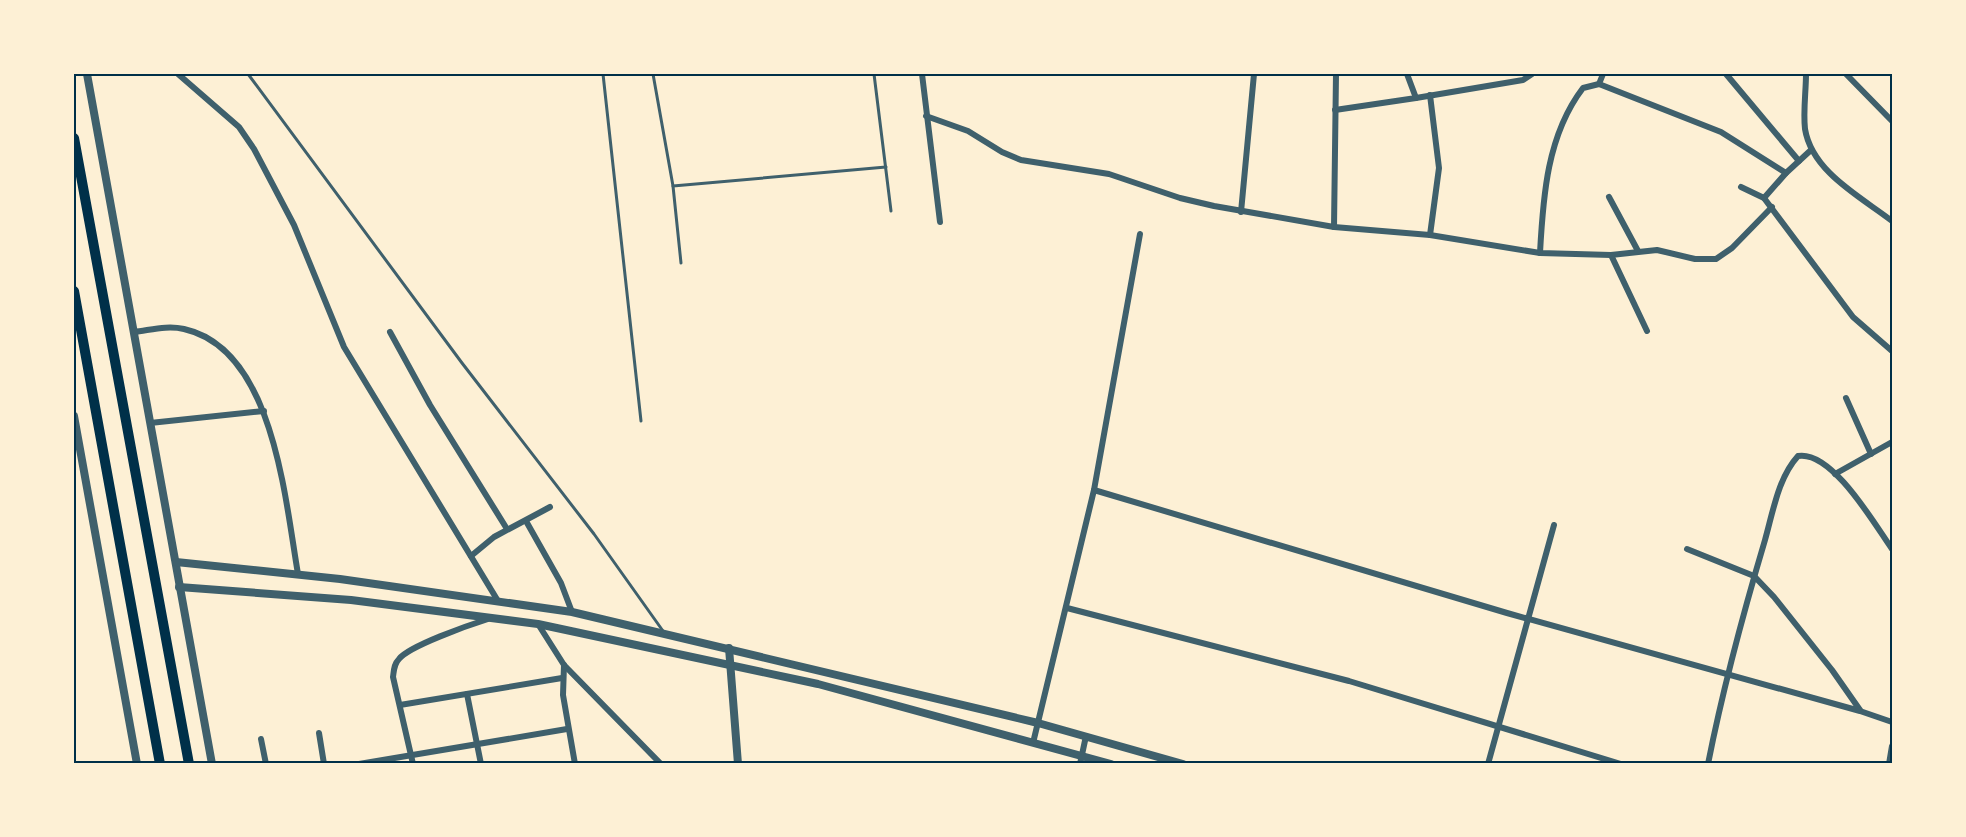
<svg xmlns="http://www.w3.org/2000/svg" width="1966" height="837" viewBox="0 0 1966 837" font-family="'Libre Baskerville',serif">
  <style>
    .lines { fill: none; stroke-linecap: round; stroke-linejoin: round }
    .service { stroke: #3f606c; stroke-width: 3 }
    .minor { stroke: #3f606c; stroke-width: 6 }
    .tertiary { stroke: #3f606c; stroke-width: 8 }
    .trunk { stroke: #003049; stroke-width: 10 }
    .neatline { fill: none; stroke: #003049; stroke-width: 2 }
  </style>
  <rect width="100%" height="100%" fill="#fdf0d5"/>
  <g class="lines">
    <g class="service">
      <path d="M 248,74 L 462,363 L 594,534 L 663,631"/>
      <path d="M 603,74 L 641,421"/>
      <path d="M 653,74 L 673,186 L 681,263"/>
      <path d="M 874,74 L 891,211"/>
      <path d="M 673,186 L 886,167"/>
    </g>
    <g class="minor">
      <path d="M 178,74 L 239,127 L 254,149 L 294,225 L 344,347 L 498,601"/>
      <path d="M 922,74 L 940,222"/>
      <path d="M 1603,74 L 1599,84 L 1721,132 L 1786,173"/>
      <path d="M 1726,74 L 1799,161"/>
      <path d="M 1806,74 C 1806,91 1803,112 1805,129 C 1812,172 1861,197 1892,221"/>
      <path d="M 1846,74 L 1892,121"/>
      <path d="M 1416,98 L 1523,80 L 1532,74"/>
      <path d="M 1335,110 L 1416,98 L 1407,74"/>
      <path d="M 926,116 L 968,131 L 1002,152 L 1021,160 L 1109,174 L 1180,198 L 1214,206 L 1334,227 L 1430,235 L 1540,253 L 1611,255 L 1657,250 L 1695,259 L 1716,259 L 1732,248 L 1772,207"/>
      <path d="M 1741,187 L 1764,198 L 1853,317 L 1892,351"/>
      <path d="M 1609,197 L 1638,251"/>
      <path d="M 1764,198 L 1786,173 L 1811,150"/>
      <path d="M 1241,212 L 1254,74"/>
      <path d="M 1334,227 L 1336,74"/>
      <path d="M 1430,235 L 1439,168 L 1430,95"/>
      <path d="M 1540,253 C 1543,197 1547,135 1583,88 L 1599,84"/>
      <path d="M 1611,255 L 1647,331"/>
      <path d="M 134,332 C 151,330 167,325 184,329 C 274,349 285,500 298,574"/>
      <path d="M 390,332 L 430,405 L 507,529"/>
      <path d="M 1846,398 L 1871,454"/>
      <path d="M 150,423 L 264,411"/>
      <path d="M 1835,474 L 1892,442"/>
      <path d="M 1094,490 L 1507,613 L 1860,711 L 1892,722"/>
      <path d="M 526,521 L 561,583 L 572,612"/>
      <path d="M 1687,549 L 1754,576 L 1774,597 L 1832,670 L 1860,710"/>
      <path d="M 471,556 L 494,537 L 550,507"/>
      <path d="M 1067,608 L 1349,681 L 1621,764"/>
      <path d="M 538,624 L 564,665 L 661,764"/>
      <path d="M 564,665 L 563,695 L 575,764"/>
      <path d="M 467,694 L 481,764"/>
      <path d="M 400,705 L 562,678"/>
      <path d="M 319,733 L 324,764"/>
      <path d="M 261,739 L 266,764"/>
      <path d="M 1033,743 L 1094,490 L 1140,234"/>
      <path d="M 359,764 L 567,729"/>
      <path d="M 413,764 L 393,677 C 394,670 394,664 399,659 C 409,646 469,625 488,619"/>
      <path d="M 1080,764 L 1086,736"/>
      <path d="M 1488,764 L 1554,525"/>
      <path d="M 1708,764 C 1723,688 1743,614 1765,540 C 1773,512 1778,478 1798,456 C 1832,450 1875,525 1892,549"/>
      <path d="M 1889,764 L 1892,746"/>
    </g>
    <g class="tertiary">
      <path d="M 87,74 L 212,764"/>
      <path d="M 74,416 L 137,764"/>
      <path d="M 176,562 L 340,579 L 572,612 L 1038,723 L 1183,764"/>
      <path d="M 179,587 L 351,600 L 538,624 L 818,684 L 1111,764"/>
      <path d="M 729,648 L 738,764"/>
    </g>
    <g class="trunk">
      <path d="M 74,138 L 189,764"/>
      <path d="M 74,291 L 160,764"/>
    </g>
  </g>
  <rect width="1966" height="837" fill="none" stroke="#fdf0d5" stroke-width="150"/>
  <rect x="75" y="75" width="1816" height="687" class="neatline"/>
</svg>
